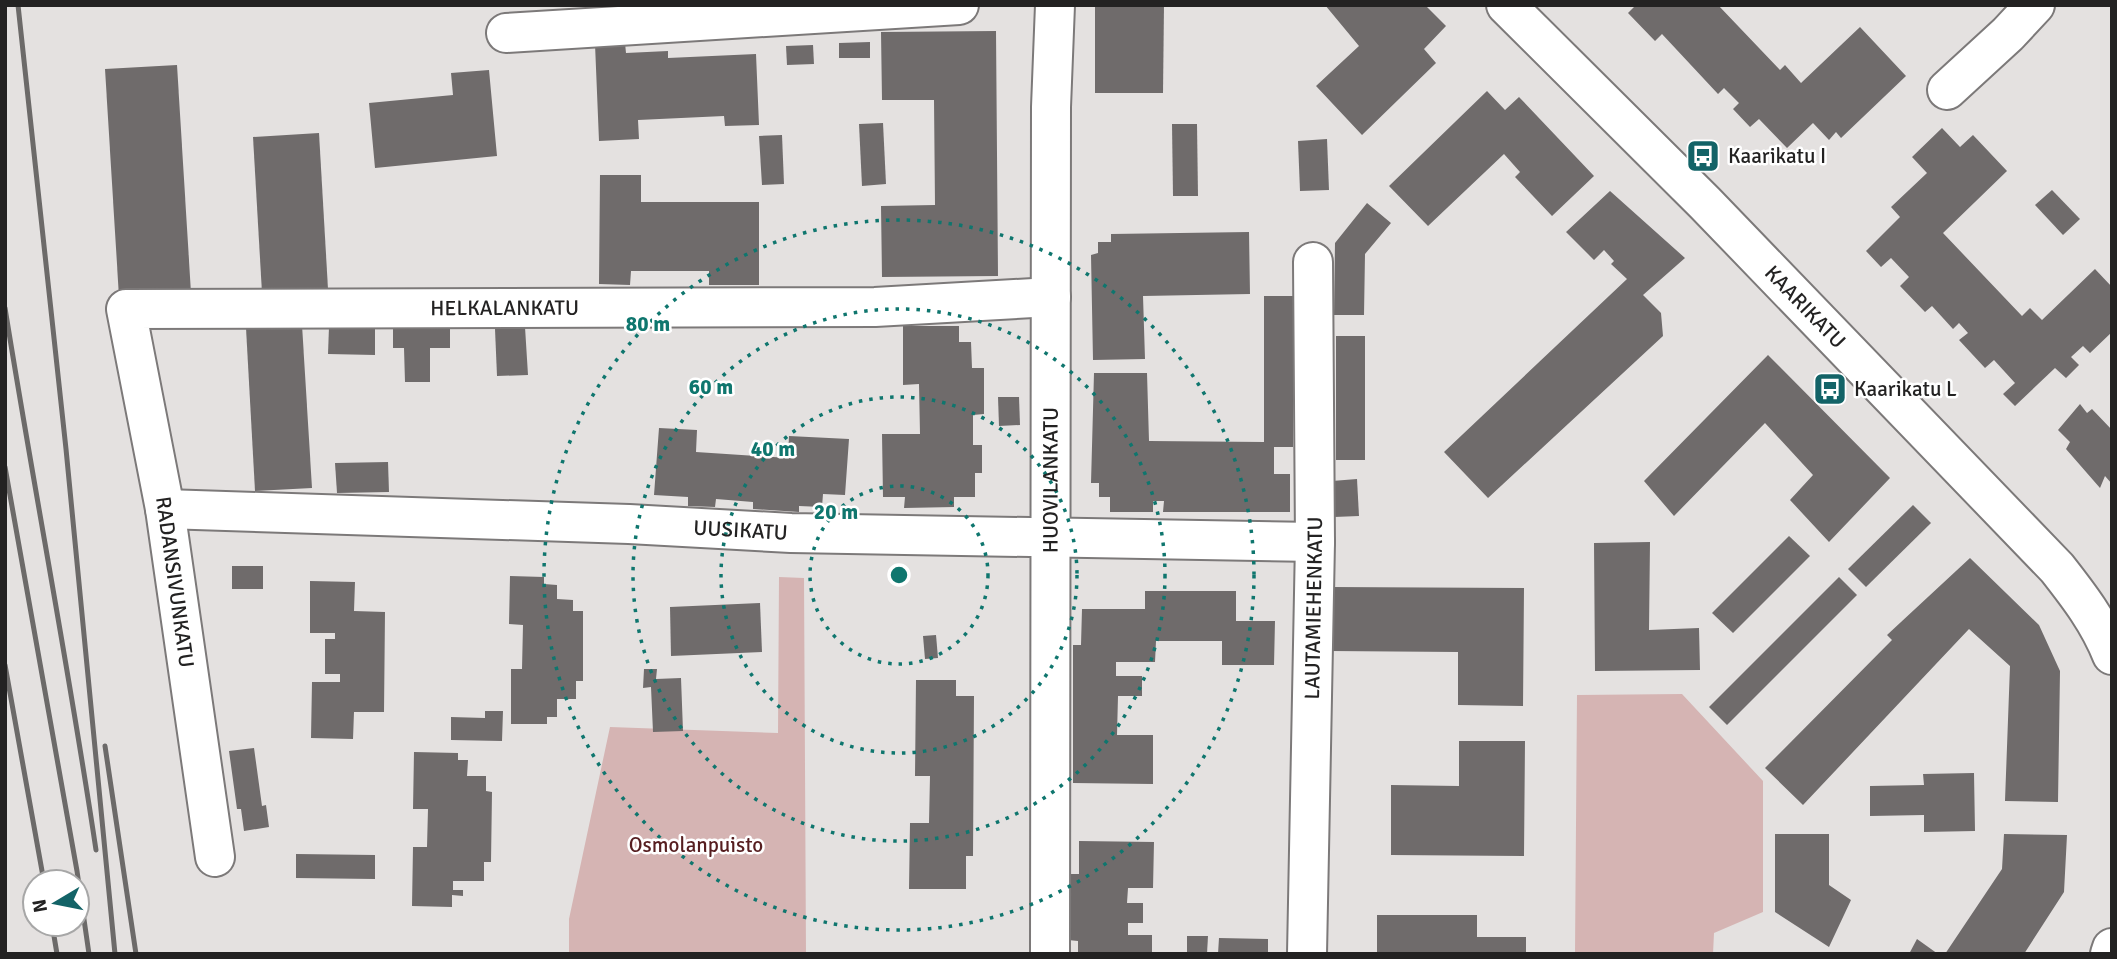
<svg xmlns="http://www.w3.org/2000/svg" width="2117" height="959" viewBox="0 0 2117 959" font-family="Signika,sans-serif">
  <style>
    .green { fill: #d5b4b3 }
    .building { fill: #6f6b6b }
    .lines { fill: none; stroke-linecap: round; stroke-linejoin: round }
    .minor-casing { stroke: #7c7979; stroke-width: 42 }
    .minor { stroke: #fff; stroke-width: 38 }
    .rail { stroke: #6c6a69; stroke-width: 5 }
    .ring { fill: none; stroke: #0f766e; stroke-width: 3.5; stroke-dasharray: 3.5 7 }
    .labels { text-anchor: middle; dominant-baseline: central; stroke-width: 5; stroke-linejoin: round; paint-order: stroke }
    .poi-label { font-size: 21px; fill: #232222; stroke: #fff; text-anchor: start }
    .street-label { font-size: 21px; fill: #232222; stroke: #fff }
    .park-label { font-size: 21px; fill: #561e20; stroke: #fff }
    .centre { fill: #0f766e; stroke: #fff; stroke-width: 3.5 }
    .ring-label { font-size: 21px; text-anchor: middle; font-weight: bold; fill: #0f766e; stroke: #fff; stroke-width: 5; stroke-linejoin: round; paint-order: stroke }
  </style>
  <rect width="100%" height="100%" fill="#e4e1e0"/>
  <g class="green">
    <path d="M 779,577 L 804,578 L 806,954 L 569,954 L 569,919 L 610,727 L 778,733 Z"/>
    <path d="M 1682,694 L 1763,781 L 1763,912 L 1714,933 L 1713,954 L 1575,954 L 1577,695 Z"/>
  </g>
  <g class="building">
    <path d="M 1095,5 L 1164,5 L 1163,93 L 1095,93 Z"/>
    <path d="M 1325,5 L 1425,5 L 1446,26 L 1424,49 L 1436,63 L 1362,135 L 1316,86 L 1359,46 Z"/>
    <path d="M 1636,5 L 1718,5 L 1780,70 L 1785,65 L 1801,83 L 1860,27 L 1906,76 L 1841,138 L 1836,132 L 1829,140 L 1813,123 L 1787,148 L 1759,119 L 1750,127 L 1733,109 L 1739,103 L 1724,88 L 1718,94 L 1662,34 L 1655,41 L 1628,13 Z"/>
    <path d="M 996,31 L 998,276 L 882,277 L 881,206 L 935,205 L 934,100 L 882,100 L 881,32 Z"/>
    <path d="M 870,42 L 870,58 L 839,58 L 839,43 Z"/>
    <path d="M 625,43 L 626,53 L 668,51 L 668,58 L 756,54 L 759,125 L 725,126 L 724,116 L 638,120 L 639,139 L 599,141 L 595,44 Z"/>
    <path d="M 813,45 L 814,64 L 787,65 L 786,46 Z"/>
    <path d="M 177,65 L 191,293 L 119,297 L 105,69 Z"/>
    <path d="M 489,70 L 497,156 L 375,168 L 369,103 L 453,95 L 451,73 Z"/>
    <path d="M 1487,91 L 1505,110 L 1519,97 L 1594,176 L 1552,216 L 1515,177 L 1520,172 L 1504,154 L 1428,226 L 1389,186 Z"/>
    <path d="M 883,123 L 886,184 L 862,186 L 859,124 Z"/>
    <path d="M 1172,124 L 1197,124 L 1198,196 L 1173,196 Z"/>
    <path d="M 1942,128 L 1960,147 L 1973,135 L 2007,171 L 1943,233 L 2022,316 L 2030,308 L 2042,320 L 2095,269 L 2112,287 L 2112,332 L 2090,353 L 2083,346 L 2071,357 L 2079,365 L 2066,378 L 2055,368 L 2015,406 L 2003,394 L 2015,383 L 1994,360 L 1985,368 L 1959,340 L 1968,333 L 1959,323 L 1953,329 L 1932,306 L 1925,312 L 1900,286 L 1909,277 L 1891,258 L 1881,267 L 1866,251 L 1900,217 L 1891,207 L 1927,173 L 1912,157 Z"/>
    <path d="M 319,133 L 328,289 L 262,293 L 253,137 Z"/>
    <path d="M 782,135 L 784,184 L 762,185 L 759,136 Z"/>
    <path d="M 1327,139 L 1329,190 L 1300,191 L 1298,141 Z"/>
    <path d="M 600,175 L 641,175 L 641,202 L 759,202 L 759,285 L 709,285 L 709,271 L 631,271 L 630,285 L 599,284 Z"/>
    <path d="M 2052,190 L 2080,219 L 2063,235 L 2035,205 Z"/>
    <path d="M 1610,191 L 1685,258 L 1643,295 L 1661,313 L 1663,336 L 1488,498 L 1444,452 L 1627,279 L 1611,264 L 1614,261 L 1604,250 L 1594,260 L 1566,232 Z"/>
    <path d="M 1367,203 L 1391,223 L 1365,254 L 1364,315 L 1334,315 L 1335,243 Z"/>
    <path d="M 1249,232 L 1250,294 L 1143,296 L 1145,359 L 1093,360 L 1091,255 L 1098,253 L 1098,242 L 1111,242 L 1111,234 Z"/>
    <path d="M 1264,296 L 1293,296 L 1293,447 L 1274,447 L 1274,474 L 1290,474 L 1290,512 L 1163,512 L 1164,501 L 1153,501 L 1153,512 L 1110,512 L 1110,497 L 1099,497 L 1099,483 L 1091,483 L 1094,373 L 1147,373 L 1149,441 L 1264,442 Z"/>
    <path d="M 302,325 L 312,488 L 255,491 L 246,328 Z"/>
    <path d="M 393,326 L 450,326 L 450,348 L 430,348 L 430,382 L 405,382 L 404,348 L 393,348 Z"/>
    <path d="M 903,326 L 959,326 L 959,342 L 971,342 L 972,368 L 984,368 L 984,414 L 973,415 L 973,445 L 982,445 L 982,473 L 975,473 L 975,497 L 954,497 L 954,507 L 904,508 L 905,497 L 883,497 L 882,434 L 920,434 L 919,384 L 903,385 Z"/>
    <path d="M 329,327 L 375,328 L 375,355 L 328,354 Z"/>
    <path d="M 525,327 L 528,375 L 497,376 L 495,329 Z"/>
    <rect x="1336" y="336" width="29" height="124"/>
    <path d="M 1768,355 L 1890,478 L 1829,542 L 1790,500 L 1813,475 L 1765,423 L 1674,516 L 1644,481 Z"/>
    <path d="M 998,397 L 1019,397 L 1020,425 L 999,426 Z"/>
    <path d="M 2080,404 L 2087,413 L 2092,409 L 2112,430 L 2112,484 L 2105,476 L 2100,488 L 2066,449 L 2070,442 L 2058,430 Z"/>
    <path d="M 659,428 L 697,430 L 696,452 L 788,458 L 789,436 L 849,439 L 845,495 L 823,494 L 822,507 L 799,506 L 799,512 L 753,509 L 753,502 L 716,499 L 715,507 L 688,506 L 688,497 L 654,495 Z"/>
    <path d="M 388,462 L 389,492 L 337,493 L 335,463 Z"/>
    <path d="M 1357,479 L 1359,516 L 1334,517 L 1332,481 Z"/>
    <path d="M 1913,505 L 1931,523 L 1866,587 L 1848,569 Z"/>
    <path d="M 1789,536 L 1810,556 L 1733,633 L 1712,613 Z"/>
    <path d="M 1650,542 L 1649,630 L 1699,628 L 1700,670 L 1595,671 L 1594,543 Z"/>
    <path d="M 1970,558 L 2039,625 L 2060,671 L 2058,802 L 2005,801 L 2010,666 L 1969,629 L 1803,805 L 1765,768 L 1892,640 L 1887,635 Z"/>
    <rect x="232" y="566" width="31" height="23"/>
    <path d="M 510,576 L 544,577 L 544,584 L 557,585 L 557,599 L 573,600 L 573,611 L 583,611 L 583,681 L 576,681 L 576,699 L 557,699 L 557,717 L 547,717 L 547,724 L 511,724 L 511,669 L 522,669 L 523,625 L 509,624 Z"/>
    <path d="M 1839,577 L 1857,595 L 1727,725 L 1709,707 Z"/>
    <path d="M 310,581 L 355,582 L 354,611 L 385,612 L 384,712 L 354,712 L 353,739 L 311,738 L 312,682 L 340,682 L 340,674 L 325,674 L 325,639 L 335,639 L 335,633 L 310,633 Z"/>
    <path d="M 1331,587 L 1524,588 L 1523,706 L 1458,705 L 1458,652 L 1330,651 Z"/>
    <path d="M 1145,591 L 1236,591 L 1236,621 L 1275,621 L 1274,665 L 1222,665 L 1222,641 L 1156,641 L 1155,662 L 1116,662 L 1116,676 L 1142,676 L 1142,696 L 1118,696 L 1117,735 L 1153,735 L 1153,784 L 1073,783 L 1073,645 L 1081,645 L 1082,609 L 1145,609 Z"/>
    <path d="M 760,603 L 762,652 L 671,656 L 670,607 Z"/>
    <path d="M 936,635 L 938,658 L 925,659 L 923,636 Z"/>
    <path d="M 644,669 L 657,669 L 656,679 L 681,678 L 683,731 L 653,732 L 651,687 L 643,688 Z"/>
    <path d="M 916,680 L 956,680 L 956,696 L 974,696 L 973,856 L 966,856 L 966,889 L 909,889 L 910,823 L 929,823 L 930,776 L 915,776 Z"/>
    <path d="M 485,711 L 503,711 L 502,741 L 451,740 L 451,717 L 485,718 Z"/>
    <path d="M 1459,741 L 1525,741 L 1524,856 L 1391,855 L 1391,785 L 1459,786 Z"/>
    <path d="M 254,748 L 262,806 L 266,805 L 269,827 L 244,831 L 241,809 L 237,809 L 229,751 Z"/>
    <path d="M 414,752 L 458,753 L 458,760 L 468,760 L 467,776 L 486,776 L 486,791 L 492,792 L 491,862 L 484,862 L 484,881 L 453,881 L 453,890 L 463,890 L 463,896 L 452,895 L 452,907 L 412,906 L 413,847 L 427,847 L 428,809 L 413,809 Z"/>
    <path d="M 1974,773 L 1975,831 L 1924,832 L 1924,815 L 1870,816 L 1870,786 L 1924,785 L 1923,774 Z"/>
    <path d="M 1775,834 L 1829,834 L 1829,885 L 1851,900 L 1829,947 L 1775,912 Z"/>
    <path d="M 2004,834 L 2067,835 L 2064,892 L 2024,954 L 1945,954 L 2002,869 Z"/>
    <path d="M 1079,841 L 1154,842 L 1153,888 L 1128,888 L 1127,903 L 1143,903 L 1143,923 L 1128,923 L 1128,935 L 1152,935 L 1152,954 L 1078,954 L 1078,941 L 1068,940 L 1069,874 L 1079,874 Z"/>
    <path d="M 296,854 L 375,855 L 375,879 L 296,878 Z"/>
    <path d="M 1377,915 L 1477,915 L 1477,937 L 1526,937 L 1526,954 L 1377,954 Z"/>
    <path d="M 1187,936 L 1208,936 L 1207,954 L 1187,954 Z"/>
    <path d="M 1219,938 L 1268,939 L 1268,954 L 1218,954 Z"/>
    <path d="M 1917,939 L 1938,954 L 1909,954 Z"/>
  </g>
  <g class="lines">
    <defs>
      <g id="minor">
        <path id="s1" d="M 1506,5 L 1705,203 L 2057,568 C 2079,596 2099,622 2112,655"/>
        <path d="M 506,33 L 959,5"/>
        <path d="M 1947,90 L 2008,34 L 2035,5"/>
        <path id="s2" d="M 165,509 L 629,524 L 791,533 L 1315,542"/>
        <path id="s3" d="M 215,857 L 165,509 L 126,309 L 875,307 L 1051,297"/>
        <path id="s4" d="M 1050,954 L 1051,107 L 1055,5"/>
        <path id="s5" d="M 1307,954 L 1315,542 L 1313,262"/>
        <path d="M 2110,954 L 2112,948"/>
      </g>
    </defs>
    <use href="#minor" class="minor-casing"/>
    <use href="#minor" class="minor"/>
    <g class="rail">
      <path d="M 18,5 L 66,449 L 115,954"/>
      <path d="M 5,308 C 34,489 69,669 96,850"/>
      <path d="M 5,467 L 77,871 L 89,954"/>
      <path d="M 5,665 L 44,882"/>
      <path d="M 105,746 L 136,954"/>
      <path d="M 52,924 L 57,954"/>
    </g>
  </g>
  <g class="ring">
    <circle cx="899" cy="575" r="89"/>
    <circle cx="899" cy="575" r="178"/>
    <circle cx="899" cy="575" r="266"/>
    <circle cx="899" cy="575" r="355"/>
  </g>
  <defs>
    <symbol id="bus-square" viewBox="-11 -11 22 22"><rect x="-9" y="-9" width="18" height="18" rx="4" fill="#136367" stroke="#fff"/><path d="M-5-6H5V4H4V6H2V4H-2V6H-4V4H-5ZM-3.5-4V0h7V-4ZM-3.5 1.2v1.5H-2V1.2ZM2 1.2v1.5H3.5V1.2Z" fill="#fff"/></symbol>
  </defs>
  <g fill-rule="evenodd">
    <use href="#bus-square" x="1684" y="137" width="38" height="38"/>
    <use href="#bus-square" x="1811" y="370" width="38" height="38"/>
  </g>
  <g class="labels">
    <g class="poi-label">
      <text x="1728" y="156">Kaarikatu I</text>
      <text x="1854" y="389">Kaarikatu L</text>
    </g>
    <g class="street-label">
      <text stroke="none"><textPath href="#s1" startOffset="425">KAARIKATU</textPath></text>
      <text stroke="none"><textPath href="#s3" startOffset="934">HELKALANKATU</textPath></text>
      <text stroke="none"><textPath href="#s4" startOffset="474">HUOVILANKATU</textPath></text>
      <text stroke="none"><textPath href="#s2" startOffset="576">UUSIKATU</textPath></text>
      <text transform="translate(175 582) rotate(82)">RADANSIVUNKATU</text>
      <text stroke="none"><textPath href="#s5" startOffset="346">LAUTAMIEHENKATU</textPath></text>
    </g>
    <g class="park-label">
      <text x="696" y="845">Osmolanpuisto</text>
    </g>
  </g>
  <circle cx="899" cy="575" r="10" class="centre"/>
  <g class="ring-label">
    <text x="648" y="331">80 m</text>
    <text x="711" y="394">60 m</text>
    <text x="773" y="456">40 m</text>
    <text x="836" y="519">20 m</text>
  </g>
  <rect width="2117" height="959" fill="none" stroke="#232222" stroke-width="14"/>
  <g transform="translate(56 903) rotate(260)"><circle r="33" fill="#ffffff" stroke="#a7a7a7" stroke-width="2"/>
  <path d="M0-5L12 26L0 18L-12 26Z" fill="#136367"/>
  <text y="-10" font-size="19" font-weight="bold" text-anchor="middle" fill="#232222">N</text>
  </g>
</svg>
